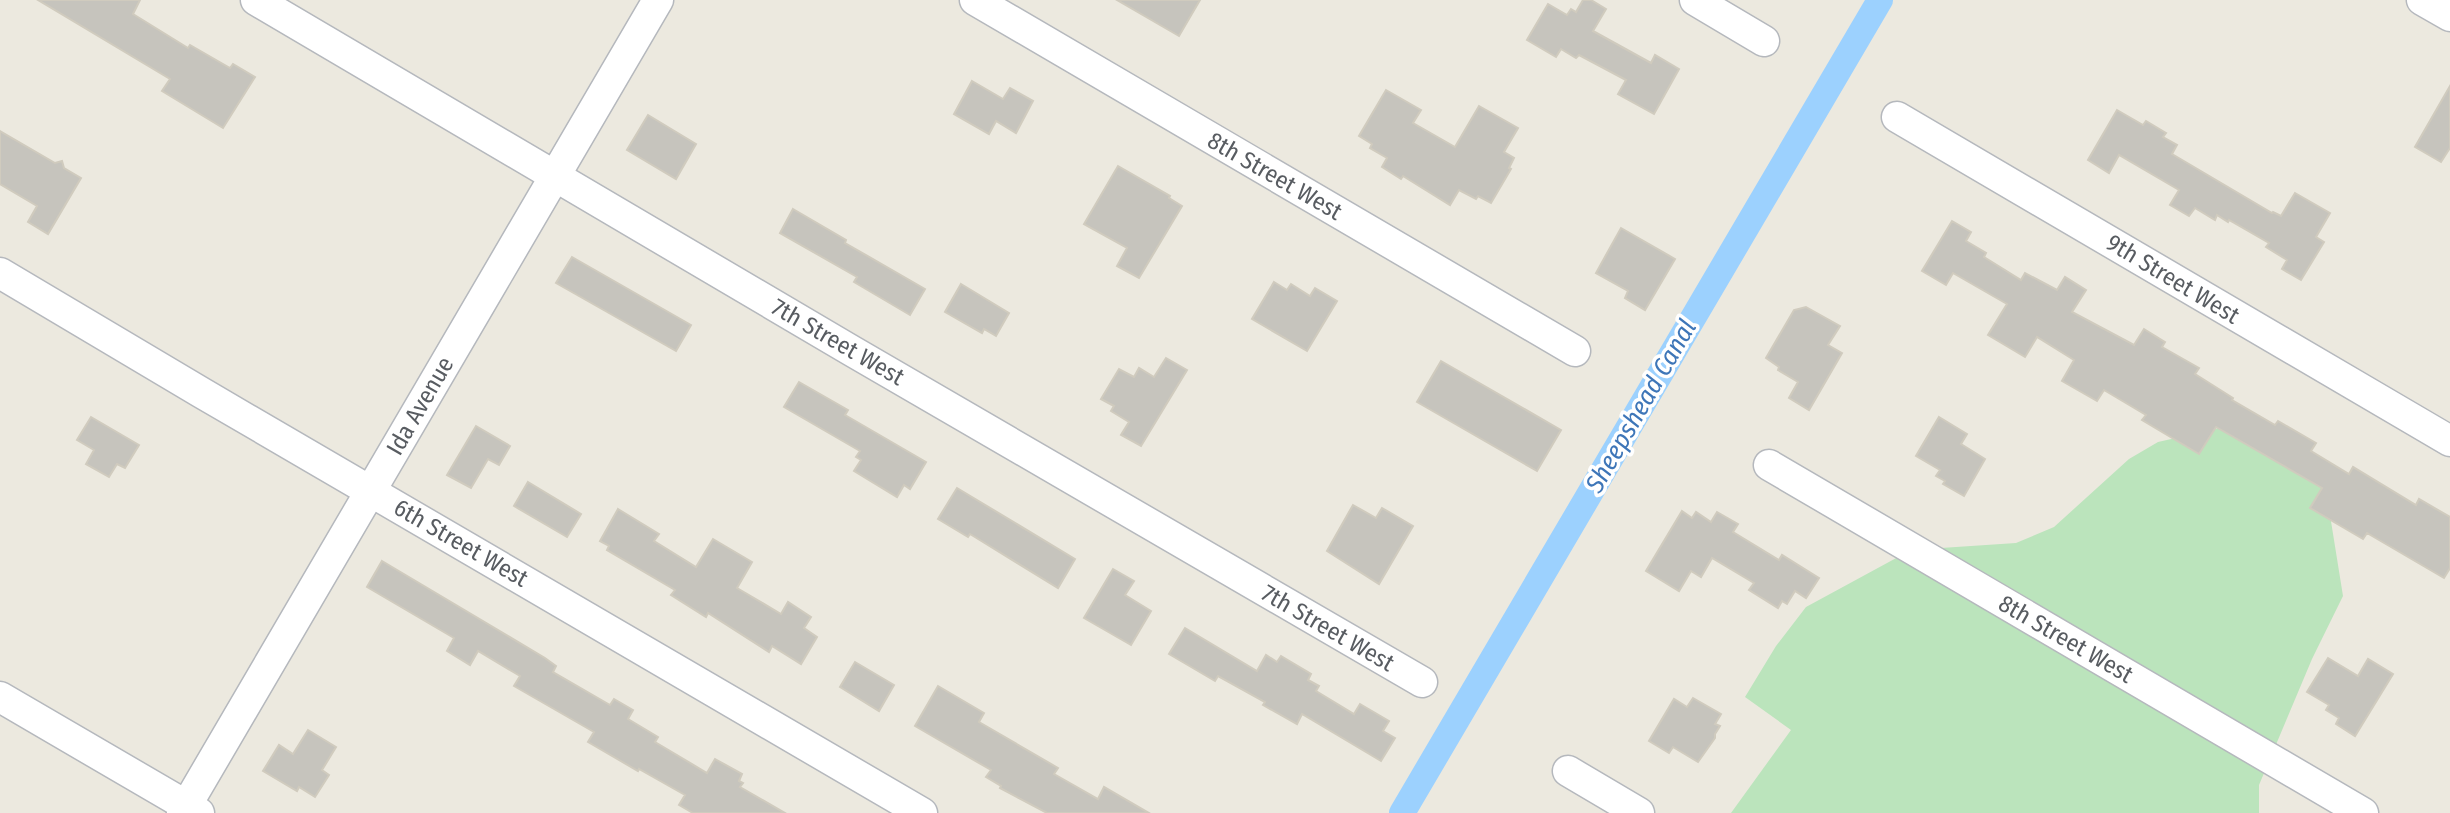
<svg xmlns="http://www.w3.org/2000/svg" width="2450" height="813" viewBox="0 0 2450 813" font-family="'Fira Sans Condensed',sans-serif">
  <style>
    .green { fill: #bbe4bc }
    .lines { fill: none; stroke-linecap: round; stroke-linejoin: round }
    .canal { stroke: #9cd1fe; stroke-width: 26 }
    .building { fill: #c6c4bd; stroke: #d0cbbe; stroke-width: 2 }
    .minor-casing { stroke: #b5b8bd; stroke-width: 33 }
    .minor { stroke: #fff; stroke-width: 30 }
    .labels { text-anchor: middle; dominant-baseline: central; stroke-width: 7; stroke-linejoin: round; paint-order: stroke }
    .street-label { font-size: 24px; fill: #585c61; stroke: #fff }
    .water-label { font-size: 26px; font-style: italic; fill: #3e76b8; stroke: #fff }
  </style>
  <rect width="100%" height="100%" fill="#ece9df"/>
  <path class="green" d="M 2220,428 L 2325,484 L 2343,596 L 2312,659 L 2259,785 L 2259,813 L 1731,813 L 1791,730 L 1745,697 L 1776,646 L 1806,607 L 1911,550 L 2016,543 L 2054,527 L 2129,459 L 2158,442 Z"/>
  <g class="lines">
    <path class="canal" d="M 1402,813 L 1880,0"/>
  </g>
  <g class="building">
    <path d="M 38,0 L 140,0 L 133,14 L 188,48 L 190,45 L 230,68 L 233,64 L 255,77 L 223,128 L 162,91 L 170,79 Z"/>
    <path d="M 1117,0 L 1200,0 L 1179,36 Z"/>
    <path d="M 1583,0 L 1591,0 L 1606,9 L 1593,31 L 1651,63 L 1655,55 L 1679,69 L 1654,114 L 1618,94 L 1626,80 L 1579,55 L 1576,58 L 1561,49 L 1556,57 L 1527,40 L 1548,4 L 1567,15 L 1571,9 L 1576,12 Z"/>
    <path d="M 972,81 L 1003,99 L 1010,88 L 1033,101 L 1016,133 L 996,121 L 989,134 L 954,114 Z"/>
    <path d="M 2450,86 L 2450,148 L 2441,162 L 2415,147 Z"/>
    <path d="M 1386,90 L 1421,110 L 1413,123 L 1455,147 L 1479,106 L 1518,128 L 1504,152 L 1514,158 L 1509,168 L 1511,169 L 1491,203 L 1478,196 L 1476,199 L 1459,190 L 1450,205 L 1403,176 L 1401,179 L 1382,167 L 1387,158 L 1370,148 L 1372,144 L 1359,136 Z"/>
    <path d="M 2117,110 L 2143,125 L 2146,121 L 2166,133 L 2163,137 L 2177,145 L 2172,154 L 2272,213 L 2273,212 L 2281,216 L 2295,193 L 2330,213 L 2316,237 L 2324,242 L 2301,280 L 2282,269 L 2287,260 L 2266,247 L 2269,243 L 2229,220 L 2228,222 L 2217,215 L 2215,220 L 2195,208 L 2189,216 L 2170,205 L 2179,190 L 2119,155 L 2109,173 L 2088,160 Z"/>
    <path d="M 648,115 L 696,144 L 676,179 L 627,150 Z"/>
    <path d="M 0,131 L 55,163 L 62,161 L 64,168 L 81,178 L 48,234 L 28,222 L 37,206 L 0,184 Z"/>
    <path d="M 1118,166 L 1170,196 L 1169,198 L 1182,206 L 1139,278 L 1117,266 L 1127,248 L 1084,224 Z"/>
    <path d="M 793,209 L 846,240 L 845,243 L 925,289 L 910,315 L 854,282 L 857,277 L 780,233 Z"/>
    <path d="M 1952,221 L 1971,232 L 1966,241 L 1986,253 L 1984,257 L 2021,280 L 2025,273 L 2057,290 L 2065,277 L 2086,290 L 2072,312 L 2134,345 L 2144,329 L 2165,342 L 2162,347 L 2199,368 L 2195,374 L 2233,398 L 2232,400 L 2275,425 L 2278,421 L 2316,443 L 2311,451 L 2349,474 L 2353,467 L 2416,505 L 2419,499 L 2450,517 L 2450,568 L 2444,578 L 2367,533 L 2363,539 L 2310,508 L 2322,488 L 2216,427 L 2199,454 L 2142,420 L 2146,415 L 2104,390 L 2097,401 L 2062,381 L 2074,360 L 2037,337 L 2025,357 L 1988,335 L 2007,304 L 1953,273 L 1946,285 L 1922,271 Z"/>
    <path d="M 1621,228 L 1675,259 L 1645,310 L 1625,298 L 1628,291 L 1596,273 Z"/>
    <path d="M 572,257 L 691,325 L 676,351 L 556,283 Z"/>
    <path d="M 1274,282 L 1287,290 L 1291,284 L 1310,296 L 1315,288 L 1337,301 L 1307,351 L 1252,319 Z"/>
    <path d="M 961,284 L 1009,313 L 996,336 L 984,329 L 982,333 L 945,312 Z"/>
    <path d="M 1806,307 L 1840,326 L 1828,345 L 1842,353 L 1809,410 L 1789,398 L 1798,382 L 1778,370 L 1779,367 L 1766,358 L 1794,310 Z"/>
    <path d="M 1166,358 L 1187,370 L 1141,446 L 1121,435 L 1129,422 L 1111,411 L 1114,406 L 1101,399 L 1119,369 L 1134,377 L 1139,368 L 1154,377 Z"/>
    <path d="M 1441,361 L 1561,430 L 1537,471 L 1417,402 Z"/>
    <path d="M 799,382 L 848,410 L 845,415 L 926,462 L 910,489 L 904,485 L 897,497 L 854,471 L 861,460 L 856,457 L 860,451 L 784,407 Z"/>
    <path d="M 91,417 L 139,445 L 125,468 L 117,464 L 109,477 L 86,464 L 94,450 L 77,440 Z"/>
    <path d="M 1939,417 L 1967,434 L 1961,444 L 1985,459 L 1964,496 L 1943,484 L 1945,481 L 1936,476 L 1940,470 L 1916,456 Z"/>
    <path d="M 476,426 L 510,446 L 499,465 L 488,459 L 471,488 L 447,475 Z"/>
    <path d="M 528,482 L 581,514 L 567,537 L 514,506 Z"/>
    <path d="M 957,488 L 1075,559 L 1058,588 L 970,534 L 968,537 L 938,519 Z"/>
    <path d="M 1353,505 L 1376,518 L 1382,508 L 1413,526 L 1379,584 L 1327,551 Z"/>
    <path d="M 618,509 L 659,534 L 654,541 L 696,567 L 713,539 L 752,562 L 737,588 L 781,614 L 788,602 L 811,617 L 804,628 L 817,637 L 801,664 L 772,646 L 769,652 L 708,613 L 706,617 L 671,595 L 675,590 L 607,550 L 609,546 L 600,541 Z"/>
    <path d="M 1682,511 L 1692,518 L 1696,512 L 1711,522 L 1717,512 L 1738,524 L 1733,532 L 1779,560 L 1782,555 L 1819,578 L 1806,598 L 1795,591 L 1787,604 L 1782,601 L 1778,608 L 1749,590 L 1754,583 L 1712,558 L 1701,577 L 1691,571 L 1679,591 L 1646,571 Z"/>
    <path d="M 382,561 L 545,658 L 556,666 L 553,672 L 610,705 L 614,699 L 633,710 L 628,719 L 658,737 L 655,742 L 707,773 L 715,759 L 742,774 L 739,781 L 743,783 L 740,787 L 785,813 L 693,813 L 679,805 L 685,795 L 639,769 L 638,771 L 588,742 L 594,732 L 514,686 L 520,676 L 478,651 L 470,665 L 447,651 L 454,638 L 367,587 Z"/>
    <path d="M 1113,569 L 1134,581 L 1125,595 L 1151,611 L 1131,645 L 1084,618 Z"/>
    <path d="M 1185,628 L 1257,671 L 1266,655 L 1277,662 L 1281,656 L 1311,674 L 1308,680 L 1319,686 L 1316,691 L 1354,714 L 1360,704 L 1389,721 L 1383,731 L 1395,738 L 1381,761 L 1302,714 L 1297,724 L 1263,705 L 1265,702 L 1218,676 L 1215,681 L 1169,654 Z"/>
    <path d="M 2328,658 L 2358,676 L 2368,659 L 2393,674 L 2355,736 L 2336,724 L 2339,718 L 2326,710 L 2329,705 L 2307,692 Z"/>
    <path d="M 855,662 L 894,685 L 879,711 L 840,687 Z"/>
    <path d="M 938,686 L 984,713 L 979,722 L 1058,768 L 1054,774 L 1098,799 L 1104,787 L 1149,813 L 1047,813 L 1000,788 L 1001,786 L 986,777 L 991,770 L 915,726 Z"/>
    <path d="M 1693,698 L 1721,714 L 1715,724 L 1720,726 L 1715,734 L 1715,738 L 1698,762 L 1673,747 L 1669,753 L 1649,741 L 1674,699 L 1687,707 Z"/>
    <path d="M 308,730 L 336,747 L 322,770 L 329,775 L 315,797 L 299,787 L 297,791 L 263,771 L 279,745 L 293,754 Z"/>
  </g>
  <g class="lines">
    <defs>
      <g id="minor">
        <path d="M 256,0 L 852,351 L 1422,682"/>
        <path d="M 975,0 L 1575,351"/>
        <path d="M 1695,0 L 1764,41"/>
        <path d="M 2422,0 L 2450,16"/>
        <path d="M 1897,117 L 2450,441"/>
        <path d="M 0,273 L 202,393 L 922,813"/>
        <path d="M 1769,465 L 2363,813"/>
        <path d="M 0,697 L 199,813"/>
        <path d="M 1568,771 L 1639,813"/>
        <path d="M 182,813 L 658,0"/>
      </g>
    </defs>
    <use href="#minor" class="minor-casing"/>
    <use href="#minor" class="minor"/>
  </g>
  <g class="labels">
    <g class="street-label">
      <text transform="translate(1275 176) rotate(30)">8th Street West</text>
      <text transform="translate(2173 279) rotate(31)">9th Street West</text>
      <text transform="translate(838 342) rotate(30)">7th Street West</text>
      <text transform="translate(420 406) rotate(-60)">Ida Avenue</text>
      <text transform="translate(461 543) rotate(30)">6th Street West</text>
      <text transform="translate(1328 628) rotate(30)">7th Street West</text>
      <text transform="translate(2066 639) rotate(30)">8th Street West</text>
    </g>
    <g class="water-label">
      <text transform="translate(1641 406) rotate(-60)">Sheepshead Canal</text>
    </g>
  </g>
</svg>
